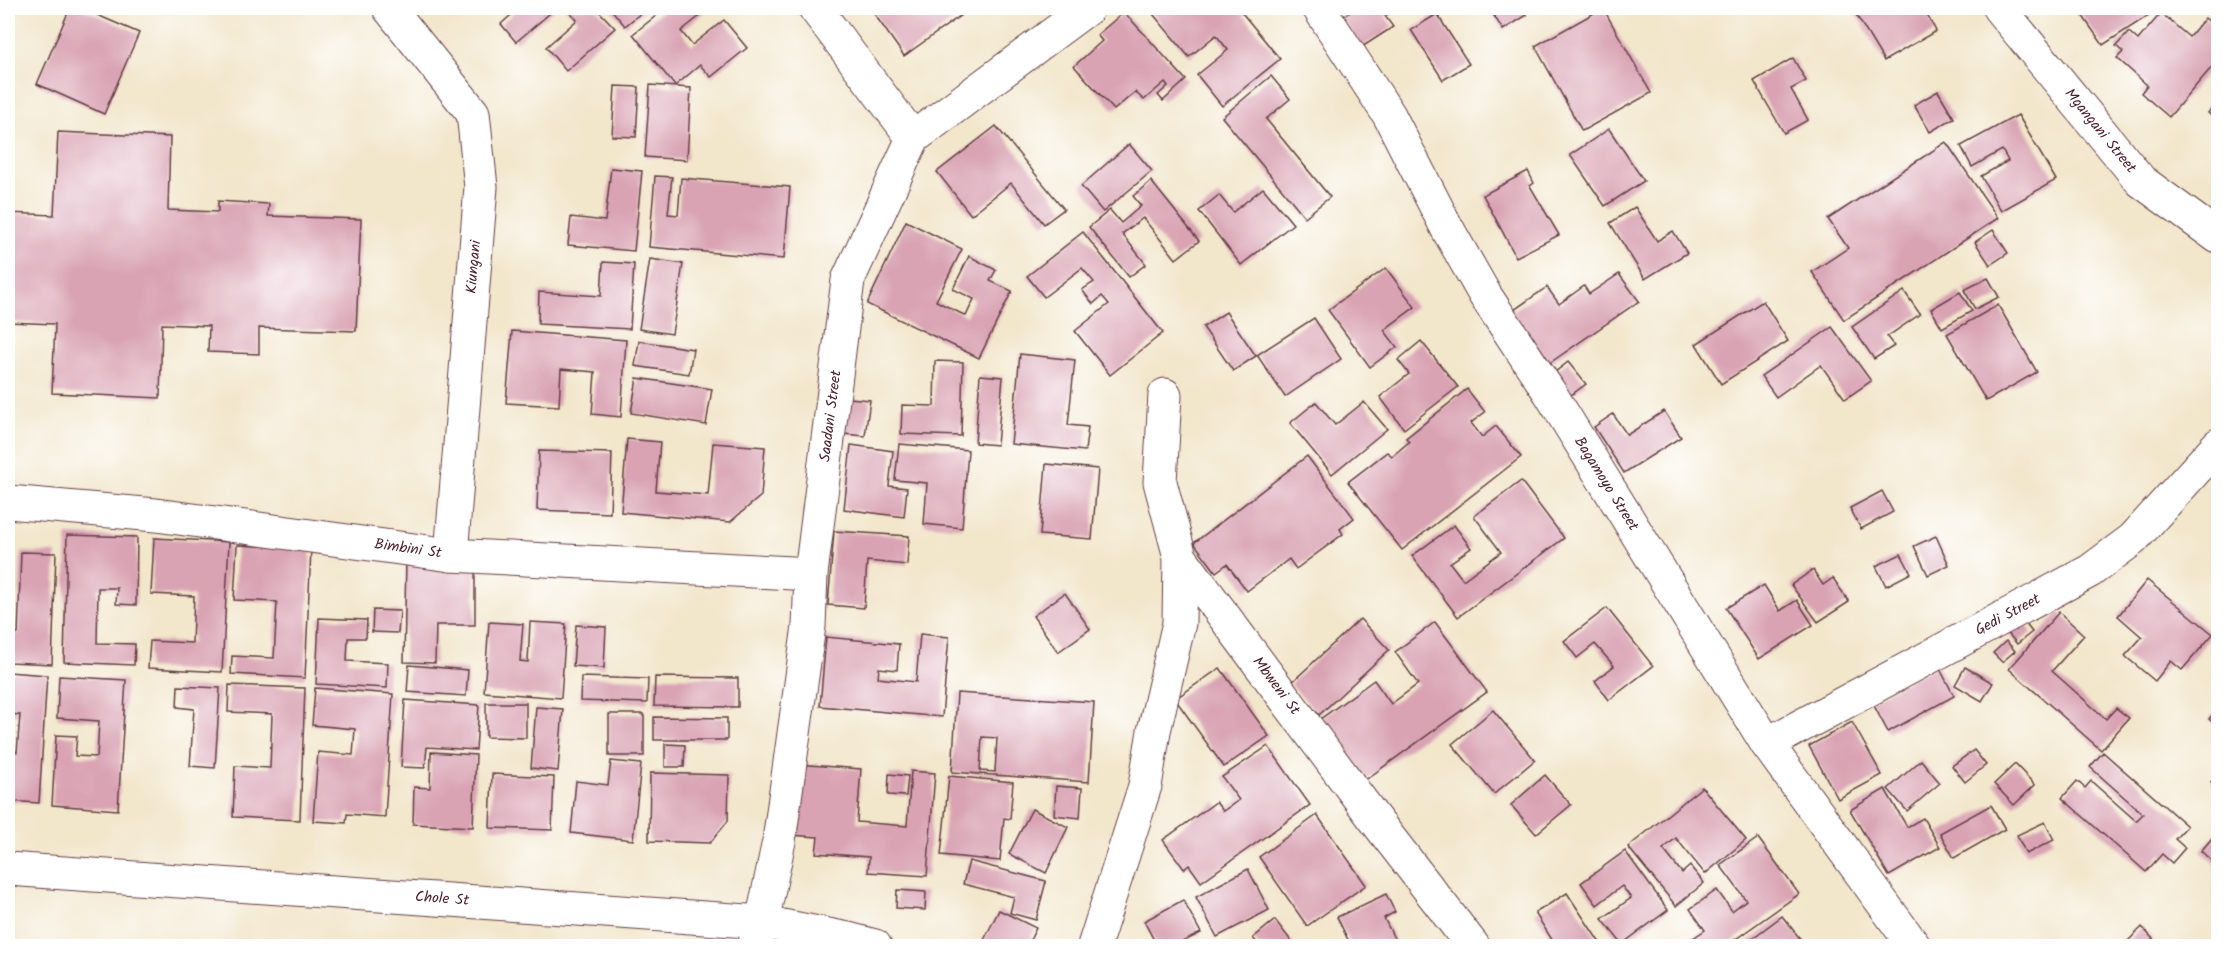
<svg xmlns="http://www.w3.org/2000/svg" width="2226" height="954" viewBox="0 0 2226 954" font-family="Kalam,sans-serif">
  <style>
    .building { fill: #d9a3b4; fill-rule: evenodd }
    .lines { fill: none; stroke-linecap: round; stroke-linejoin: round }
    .street-casing { stroke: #633d43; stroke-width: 35 }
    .street { stroke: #fff; stroke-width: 33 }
    .labels { text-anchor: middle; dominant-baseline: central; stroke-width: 4.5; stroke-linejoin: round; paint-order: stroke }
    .street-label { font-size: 15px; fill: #4a1f2b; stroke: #fff }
  </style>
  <rect width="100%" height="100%" fill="#fff"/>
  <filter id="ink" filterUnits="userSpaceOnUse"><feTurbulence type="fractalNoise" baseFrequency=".0167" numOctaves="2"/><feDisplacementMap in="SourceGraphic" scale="12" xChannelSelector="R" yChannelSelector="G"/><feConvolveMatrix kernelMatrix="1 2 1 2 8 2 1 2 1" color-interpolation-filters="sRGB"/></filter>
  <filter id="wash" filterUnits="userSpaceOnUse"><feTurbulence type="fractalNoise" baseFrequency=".008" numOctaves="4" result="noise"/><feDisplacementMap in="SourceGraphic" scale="24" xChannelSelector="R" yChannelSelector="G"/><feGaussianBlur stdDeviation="1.35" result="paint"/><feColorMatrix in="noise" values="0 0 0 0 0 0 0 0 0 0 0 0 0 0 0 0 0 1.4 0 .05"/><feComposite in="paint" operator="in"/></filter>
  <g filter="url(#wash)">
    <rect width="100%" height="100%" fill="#f2e6cb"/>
    <g id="blocks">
      <g class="building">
        <path d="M 70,8 L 81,8 L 139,33 L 104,114 L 37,84 Z"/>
        <path d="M 519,8 L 556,8 L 516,42 L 501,24 Z"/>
        <path d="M 565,8 L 596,8 L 615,28 L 566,71 L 546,47 L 577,20 Z"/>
        <path d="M 610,8 L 647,8 L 625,26 Z"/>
        <path d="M 666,8 L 710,8 L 681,31 L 692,45 L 724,20 L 747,48 L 711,77 L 700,65 L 675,86 L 633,34 Z"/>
        <path d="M 870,8 L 971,8 L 904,56 Z"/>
        <path d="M 1148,8 L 1238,8 L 1280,59 L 1222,106 L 1197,75 L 1228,50 L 1216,35 L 1189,57 Z"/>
        <path d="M 1356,8 L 1398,8 L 1385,16 L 1393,27 L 1362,47 L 1341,18 Z"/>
        <path d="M 1489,8 L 1523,8 L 1527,15 L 1503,30 Z"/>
        <path d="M 1603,8 L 1651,93 L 1582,131 L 1535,46 Z"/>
        <path d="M 1852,8 L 1923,8 L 1936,31 L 1884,61 Z"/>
        <path d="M 2077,8 L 2160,8 L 2103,45 Z"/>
        <path d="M 1124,12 L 1186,80 L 1163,101 L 1158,95 L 1168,86 L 1165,82 L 1144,100 L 1135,92 L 1114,110 L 1074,66 L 1102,41 L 1097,35 Z"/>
        <path d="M 2161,13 L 2189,37 L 2205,18 L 2211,23 L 2218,15 L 2218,60 L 2169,117 L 2141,93 L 2147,85 L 2117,58 L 2123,52 L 2116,46 L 2129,32 L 2138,40 Z"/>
        <path d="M 1437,14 L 1469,64 L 1443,80 L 1411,30 Z"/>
        <path d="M 1793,58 L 1806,81 L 1791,89 L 1808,120 L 1784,133 L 1754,81 Z"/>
        <path d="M 1271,76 L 1290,99 L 1266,119 L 1330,197 L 1305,217 L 1222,117 Z"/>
        <path d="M 650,85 L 691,88 L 687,160 L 645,157 Z"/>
        <path d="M 615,86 L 639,87 L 636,137 L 612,136 Z"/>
        <path d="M 1938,91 L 1954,118 L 1930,132 L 1914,105 Z"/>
        <path d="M 2218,100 L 2218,122 L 2208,113 Z"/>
        <path d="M 2018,115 L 2056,180 L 2001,211 L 1981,176 L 2008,161 L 2002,150 L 1972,167 L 1961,146 Z"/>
        <path d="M 996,126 L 1064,209 L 1044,224 L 1011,183 L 971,215 L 937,172 Z"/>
        <path d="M 1609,129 L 1644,181 L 1605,206 L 1570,155 Z"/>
        <path d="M 58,132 L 170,137 L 168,210 L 218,212 L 218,201 L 269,204 L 268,216 L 361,219 L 356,331 L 259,328 L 259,354 L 208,352 L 209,326 L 162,324 L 160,398 L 52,393 L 55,324 L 8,322 L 8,213 L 54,215 Z"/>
        <path d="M 1946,142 L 1998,218 L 1844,320 L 1812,272 L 1848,248 L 1828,219 Z"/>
        <path d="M 1129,144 L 1152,171 L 1103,212 L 1081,186 Z"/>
        <path d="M 611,168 L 642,171 L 634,251 L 568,245 L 571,217 L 605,221 Z"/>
        <path d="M 1528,171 L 1534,183 L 1530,186 L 1559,235 L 1516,257 L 1483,195 Z"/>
        <path d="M 655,176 L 672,177 L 668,214 L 678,215 L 681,178 L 790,187 L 784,259 L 649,247 Z"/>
        <path d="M 1151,181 L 1199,241 L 1176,259 L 1143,218 L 1122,234 L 1146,264 L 1129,277 L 1089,227 L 1110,210 L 1121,223 L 1141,206 L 1133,196 Z"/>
        <path d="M 1263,188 L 1293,224 L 1241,265 L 1199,211 L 1219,195 L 1233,212 Z"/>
        <path d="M 1635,207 L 1657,241 L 1673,231 L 1687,253 L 1645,279 L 1610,223 Z"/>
        <path d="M 906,221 L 962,249 L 936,301 L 966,316 L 974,299 L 953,289 L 969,256 L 996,270 L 990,281 L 1012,291 L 979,358 L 867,304 Z"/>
        <path d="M 1993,230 L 2008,253 L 1990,265 L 1975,242 Z"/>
        <path d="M 1083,232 L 1163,333 L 1110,375 L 1075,331 L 1109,304 L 1102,296 L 1093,304 L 1082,290 L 1094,282 L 1082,268 L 1044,297 L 1027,276 Z"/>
        <path d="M 650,259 L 683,264 L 672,334 L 639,329 Z"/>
        <path d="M 603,262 L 634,264 L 630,329 L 538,324 L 539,292 L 601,296 Z"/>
        <path d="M 1386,268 L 1415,307 L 1384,330 L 1397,347 L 1370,367 L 1328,310 Z"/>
        <path d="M 1619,274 L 1639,301 L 1541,369 L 1504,317 L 1547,287 L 1559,304 L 1584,286 L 1589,294 Z"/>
        <path d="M 1988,278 L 1999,297 L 1975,309 L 1964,290 Z"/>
        <path d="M 1904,291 L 1920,314 L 1887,337 L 1894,346 L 1874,359 L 1852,327 Z"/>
        <path d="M 1960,292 L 1972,311 L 1942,328 L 1931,309 Z"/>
        <path d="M 1763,301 L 1788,341 L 1721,384 L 1696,344 Z"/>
        <path d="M 1998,305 L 2037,372 L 1986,401 L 1947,334 Z"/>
        <path d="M 1226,312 L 1256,356 L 1233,371 L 1203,327 Z"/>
        <path d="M 1314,318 L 1341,359 L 1285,397 L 1257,355 Z"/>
        <path d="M 1832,327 L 1871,381 L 1845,399 L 1821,365 L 1776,397 L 1761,376 Z"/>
        <path d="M 512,331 L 626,340 L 621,417 L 592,414 L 595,372 L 561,369 L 559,406 L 506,403 Z"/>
        <path d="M 639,341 L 693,349 L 689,374 L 635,366 Z"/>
        <path d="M 1421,341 L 1458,387 L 1404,429 L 1380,397 L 1409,374 L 1398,360 Z"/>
        <path d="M 1020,354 L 1075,360 L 1068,425 L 1088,427 L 1085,451 L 1011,444 Z"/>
        <path d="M 935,361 L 963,362 L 961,436 L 901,434 L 902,405 L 934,406 Z"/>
        <path d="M 1568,362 L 1586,384 L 1567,398 L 1550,376 Z"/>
        <path d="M 980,375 L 1003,377 L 997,445 L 975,443 Z"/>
        <path d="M 637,378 L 712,389 L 706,425 L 631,413 Z"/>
        <path d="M 1467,389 L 1485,412 L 1471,423 L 1482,437 L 1496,426 L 1521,457 L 1402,550 L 1348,482 L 1387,452 L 1392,456 L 1409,442 L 1406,438 Z"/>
        <path d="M 849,398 L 870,400 L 865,436 L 844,434 Z"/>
        <path d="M 1316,402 L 1335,425 L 1364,402 L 1387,429 L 1332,474 L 1290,423 Z"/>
        <path d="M 1664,411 L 1681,437 L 1624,473 L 1594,427 L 1613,414 L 1627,435 Z"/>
        <path d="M 627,439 L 660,442 L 656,491 L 708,495 L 713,443 L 765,447 L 761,496 L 730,522 L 621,512 Z"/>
        <path d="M 899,444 L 968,450 L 962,528 L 924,524 L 927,483 L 895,480 Z"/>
        <path d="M 851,445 L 893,451 L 889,486 L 907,488 L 904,517 L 844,509 Z"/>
        <path d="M 539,451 L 612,453 L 610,513 L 537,510 Z"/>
        <path d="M 1307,456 L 1354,518 L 1340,529 L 1343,534 L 1296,569 L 1289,559 L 1247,591 L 1227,564 L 1216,572 L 1194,543 Z"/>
        <path d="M 1046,464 L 1098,469 L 1092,539 L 1040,535 Z"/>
        <path d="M 1521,481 L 1564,538 L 1458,617 L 1412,556 L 1454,525 L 1471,548 L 1450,563 L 1463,580 L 1501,552 L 1474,516 Z"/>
        <path d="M 1882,491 L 1893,512 L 1861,529 L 1850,508 Z"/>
        <path d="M 834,531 L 909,536 L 907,565 L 867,561 L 864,608 L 828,605 Z"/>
        <path d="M 67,535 L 137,537 L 136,605 L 116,604 L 117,588 L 98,588 L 97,643 L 135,644 L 134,665 L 64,662 Z"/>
        <path d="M 1936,536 L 1949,565 L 1928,575 L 1914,546 Z"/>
        <path d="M 154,538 L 229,542 L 222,672 L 148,668 L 150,641 L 192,643 L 194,596 L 151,594 Z"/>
        <path d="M 237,545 L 311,549 L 305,678 L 231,674 L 232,656 L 274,658 L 277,602 L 234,600 Z"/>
        <path d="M 21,552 L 56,553 L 52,664 L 10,662 L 11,633 L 18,634 Z"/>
        <path d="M 1901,554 L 1911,573 L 1886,586 L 1876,566 Z"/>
        <path d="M 406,559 L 475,560 L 475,625 L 436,625 L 435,663 L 404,662 Z"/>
        <path d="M 1813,570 L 1823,585 L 1833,578 L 1849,602 L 1818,622 L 1791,585 Z"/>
        <path d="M 2147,580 L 2213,634 L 2182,670 L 2171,661 L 2155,681 L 2125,656 L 2142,637 L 2118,616 Z"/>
        <path d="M 1764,585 L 1780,611 L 1797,600 L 1813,625 L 1759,659 L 1726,608 Z"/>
        <path d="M 1065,593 L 1090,629 L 1058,652 L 1033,616 Z"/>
        <path d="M 1607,608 L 1653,666 L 1609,700 L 1595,681 L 1614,666 L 1595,644 L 1577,658 L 1564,641 Z"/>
        <path d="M 373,610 L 400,611 L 398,633 L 372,632 Z"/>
        <path d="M 2059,612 L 2084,635 L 2052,671 L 2106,719 L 2116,708 L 2129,718 L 2101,750 L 2009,669 Z"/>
        <path d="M 319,618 L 367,620 L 366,638 L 348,638 L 347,661 L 388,663 L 387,688 L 316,684 Z"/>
        <path d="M 2021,618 L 2032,632 L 2017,644 L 2006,631 Z"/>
        <path d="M 1360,619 L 1389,650 L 1319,715 L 1290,684 Z"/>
        <path d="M 489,622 L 523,624 L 520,661 L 528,662 L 530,622 L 566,624 L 561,698 L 484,692 Z"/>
        <path d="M 1435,622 L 1487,692 L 1357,786 L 1312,725 L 1374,680 L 1391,704 L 1418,684 L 1395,652 Z"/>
        <path d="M 576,625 L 606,627 L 604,668 L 573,666 Z"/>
        <path d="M 920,634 L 949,637 L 942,717 L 820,706 L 826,637 L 899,644 L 897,670 L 879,668 L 878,678 L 916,682 Z"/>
        <path d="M 2006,641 L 2015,651 L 2002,662 L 1993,653 Z"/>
        <path d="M 409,665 L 468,670 L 466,696 L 407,692 Z"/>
        <path d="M 1938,665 L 1954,696 L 1888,732 L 1871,700 Z"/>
        <path d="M 1965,667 L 1993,683 L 1982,701 L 1955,685 Z"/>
        <path d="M 1220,668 L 1269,736 L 1224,767 L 1175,699 Z"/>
        <path d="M 8,672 L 47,675 L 39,803 L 8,801 L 8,751 L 17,752 L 20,715 L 8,714 Z"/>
        <path d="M 59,676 L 126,680 L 118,810 L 52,805 L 56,735 L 77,736 L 75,756 L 97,757 L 99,721 L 57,718 Z"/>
        <path d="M 581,677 L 648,679 L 647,703 L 580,701 Z"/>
        <path d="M 655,677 L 738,678 L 738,707 L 654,706 Z"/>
        <path d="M 229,685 L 305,688 L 300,820 L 233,817 L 235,766 L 270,768 L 272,714 L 228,712 Z"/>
        <path d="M 178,686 L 220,688 L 215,768 L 190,766 L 194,709 L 177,707 Z"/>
        <path d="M 315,688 L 393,694 L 385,817 L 347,814 L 346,823 L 313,821 L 318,752 L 353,755 L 355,729 L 312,725 Z"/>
        <path d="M 957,693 L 1094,702 L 1089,782 L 952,772 ZM 982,737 L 997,738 L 995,772 L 980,771 Z"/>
        <path d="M 405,700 L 479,705 L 476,750 L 427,747 L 425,768 L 401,767 Z"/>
        <path d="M 486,703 L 526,703 L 526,738 L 486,737 Z"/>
        <path d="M 536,707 L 563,709 L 558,771 L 531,768 Z"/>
        <path d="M 2218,708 L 2218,727 L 2209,719 Z"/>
        <path d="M 1493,710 L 1535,760 L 1494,794 L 1452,744 Z"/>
        <rect x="609" y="714" width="35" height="42"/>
        <path d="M 654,717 L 727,718 L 727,740 L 654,740 Z"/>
        <path d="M 1852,722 L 1882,775 L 1838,799 L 1809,746 Z"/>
        <path d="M 665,744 L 685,745 L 684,767 L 665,767 Z"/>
        <path d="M 1268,746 L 1310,805 L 1201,882 L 1189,865 L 1184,869 L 1163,840 L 1216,802 L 1223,811 L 1239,800 L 1222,777 Z"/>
        <path d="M 1974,750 L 1986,765 L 1965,782 L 1952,766 Z"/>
        <path d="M 431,752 L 476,755 L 473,827 L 413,824 L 414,787 L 430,788 Z"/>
        <path d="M 2103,752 L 2187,826 L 2175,839 L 2185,848 L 2172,863 L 2162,854 L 2146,872 L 2062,798 L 2077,781 L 2085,788 L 2091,781 L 2136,821 L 2143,814 L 2090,767 Z"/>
        <path d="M 1921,760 L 1940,783 L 1907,811 L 1888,789 Z"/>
        <path d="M 611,761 L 641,764 L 633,840 L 571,833 L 576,781 L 608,785 Z"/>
        <path d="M 796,764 L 861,769 L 857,822 L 907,826 L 911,771 L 935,773 L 927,876 L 868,872 L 869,857 L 816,853 L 818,837 L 791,835 Z"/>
        <path d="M 2015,764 L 2035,785 L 2014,805 L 1994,784 Z"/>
        <path d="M 650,773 L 729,775 L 728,821 L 710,843 L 649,841 Z"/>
        <path d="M 2218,773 L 2218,788 L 2211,782 Z"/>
        <path d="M 492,774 L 554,777 L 552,830 L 490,828 Z"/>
        <path d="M 889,774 L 908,776 L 906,796 L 888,795 Z"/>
        <path d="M 1545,775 L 1571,805 L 1536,834 L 1511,805 Z"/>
        <path d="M 949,776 L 1013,782 L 1010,819 L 1004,818 L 1000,861 L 941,855 Z"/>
        <path d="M 1056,786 L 1082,788 L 1080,818 L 1054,815 Z"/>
        <path d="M 1702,787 L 1746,840 L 1705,874 L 1676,838 L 1663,849 L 1682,873 L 1690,866 L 1704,883 L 1676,906 L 1628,847 Z"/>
        <path d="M 1885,789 L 1907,827 L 1923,818 L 1940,847 L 1889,876 L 1850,810 Z"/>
        <path d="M 1991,805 L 2005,829 L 1954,858 L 1940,833 Z"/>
        <path d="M 1032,809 L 1068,827 L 1046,873 L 1009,854 Z"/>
        <path d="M 1317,815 L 1366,885 L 1307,926 L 1259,857 Z"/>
        <path d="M 2045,822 L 2054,840 L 2026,854 L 2017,835 Z"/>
        <path d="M 2218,831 L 2218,867 L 2201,851 Z"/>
        <path d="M 1758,838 L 1799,894 L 1726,946 L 1686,946 L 1684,944 L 1705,930 L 1690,909 L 1717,890 L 1732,911 L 1746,900 L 1720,865 Z"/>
        <path d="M 1625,851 L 1668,910 L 1622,944 L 1602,919 L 1631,898 L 1622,886 L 1597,905 L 1581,883 Z"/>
        <path d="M 969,861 L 1046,881 L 1036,920 L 1010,913 L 1014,897 L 963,884 Z"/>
        <path d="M 1248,869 L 1269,910 L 1217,937 L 1196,897 Z"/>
        <path d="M 897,890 L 926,892 L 925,910 L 896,908 Z"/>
        <path d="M 1567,893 L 1602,946 L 1556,946 L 1535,913 Z"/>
        <path d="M 1386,894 L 1395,912 L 1384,918 L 1398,946 L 1351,946 L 1337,917 Z"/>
        <path d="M 1183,900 L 1201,933 L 1174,946 L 1157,946 L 1144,921 Z"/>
        <path d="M 999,910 L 1036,928 L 1027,946 L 998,946 L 984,940 Z"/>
        <path d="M 1782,916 L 1806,946 L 1742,946 Z"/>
        <path d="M 1275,920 L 1295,946 L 1259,946 L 1253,938 Z"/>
        <path d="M 2142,927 L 2153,939 L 2146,946 L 2123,946 Z"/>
        <path d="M 1218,942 L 1219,946 L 1197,946 L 1197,945 Z"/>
      </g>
    </g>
  </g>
  <g filter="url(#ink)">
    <use href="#blocks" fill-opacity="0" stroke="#633d43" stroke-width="1.5"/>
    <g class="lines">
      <defs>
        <g id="street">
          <path d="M 389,8 L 473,113 L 481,187 L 451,555"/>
          <path d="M 815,8 L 913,138"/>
          <path d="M 1319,8 L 1389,115 L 1447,228 L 1485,295 L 1550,393 L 1767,744 L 1914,946"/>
          <path d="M 1999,8 L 2141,181 L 2218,237"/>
          <path d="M 1165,395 L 1160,482 L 1180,557 L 1373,817 L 1473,946"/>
          <path d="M 8,502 L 156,515 L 451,555 L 811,574"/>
          <path d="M 1767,744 L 2090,571 L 2133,539 L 2218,445"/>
          <path d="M 8,869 L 762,922 L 848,939 L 875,946"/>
          <path d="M 754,946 L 762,922 L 779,841 L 809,626 L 811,574 L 848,280 L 913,138 L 1088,8"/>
          <path d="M 1094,946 L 1145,786 L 1154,731 L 1179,623 L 1180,557"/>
        </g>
      </defs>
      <use href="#street" class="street-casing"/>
      <use href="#street" class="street"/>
    </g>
  </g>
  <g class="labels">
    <g class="street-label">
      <text transform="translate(2100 131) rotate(51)">Mgangani Street</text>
      <text transform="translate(474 267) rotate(-85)">Kiungani</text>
      <text transform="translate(831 416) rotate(-83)">Saadani Street</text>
      <text transform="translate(1606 484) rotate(58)">Bagamoyo Street</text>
      <text transform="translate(408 549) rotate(8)">Bimbini St</text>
      <text transform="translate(2008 615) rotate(-28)">Gedi Street</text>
      <text transform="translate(1276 686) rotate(53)">Mbweni St</text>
      <text transform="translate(442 899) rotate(4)">Chole St</text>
    </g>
  </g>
  <rect width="2226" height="954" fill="none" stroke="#fff" stroke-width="30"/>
</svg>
